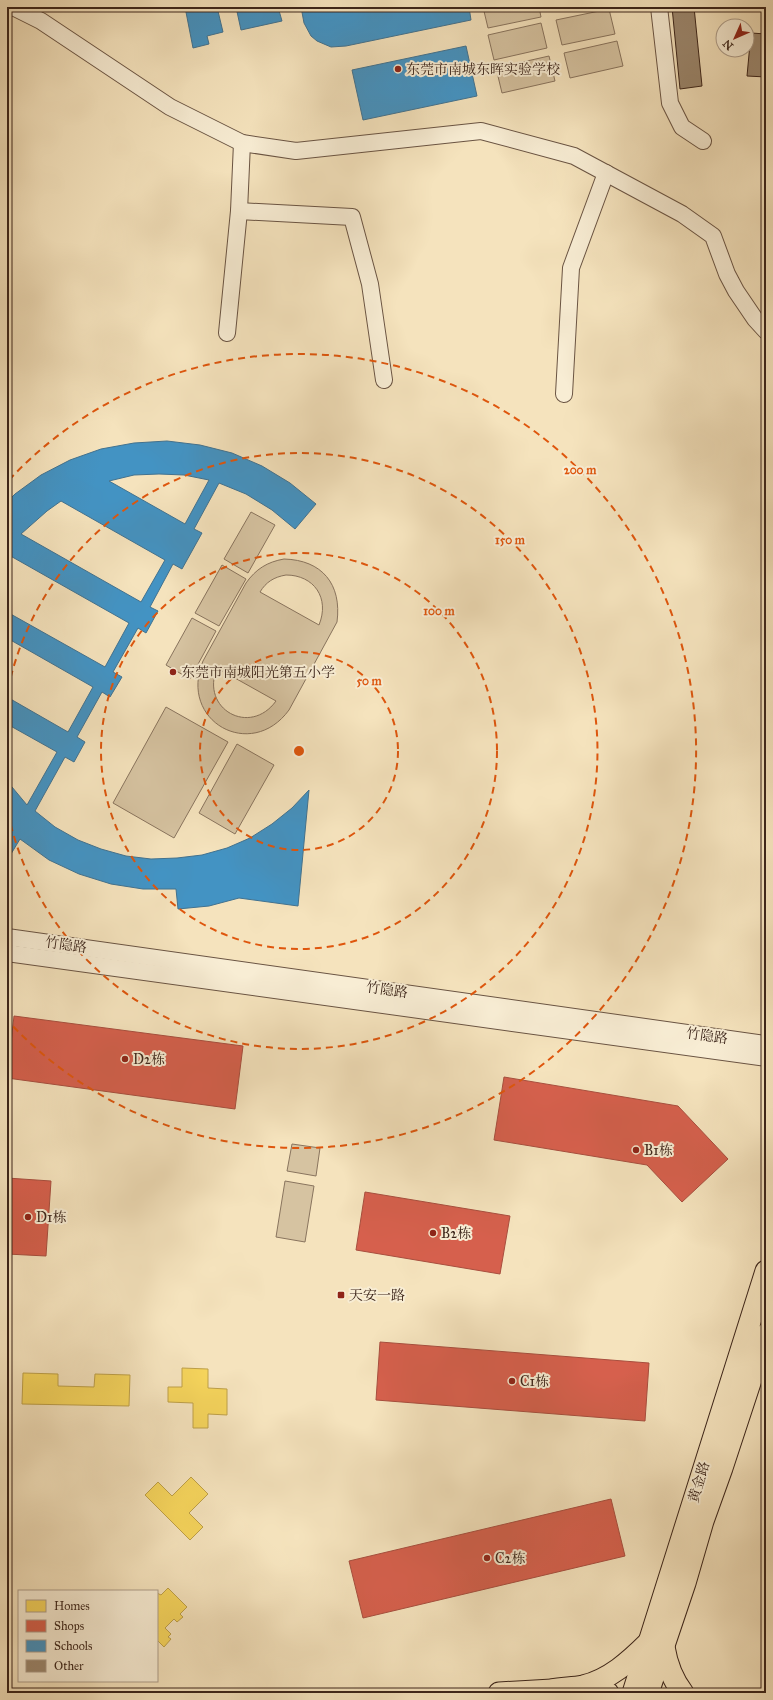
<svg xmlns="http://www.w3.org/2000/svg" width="773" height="1700" viewBox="0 0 773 1700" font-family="'IM FELL Great Primer','Noto Serif SC',serif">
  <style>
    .green { fill: #d6c3a1; stroke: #89745e; fill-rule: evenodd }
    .homes { fill: #f6d55c; stroke: #bea048 }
    .shops { fill: #d6604d; stroke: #a84e3e }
    .schools { fill: #4393c3; stroke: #417290; fill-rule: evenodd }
    .building { fill: #9c886f; stroke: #3c251a }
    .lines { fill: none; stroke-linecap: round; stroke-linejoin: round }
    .minor-casing { stroke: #6a5443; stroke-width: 18 }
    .major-casing { stroke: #3c251a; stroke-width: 23 }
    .minor { stroke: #f8edd4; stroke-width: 16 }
    .major { stroke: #f5e3bd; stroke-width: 21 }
    .ring { fill: none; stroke: #df560d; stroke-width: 2; stroke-dasharray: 7 5 }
    .poi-dot { fill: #8f2418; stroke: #f8edd4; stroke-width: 1.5 }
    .labels { text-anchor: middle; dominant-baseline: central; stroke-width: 4; stroke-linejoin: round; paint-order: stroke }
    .poi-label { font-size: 14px; fill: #3c251a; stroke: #f8edd4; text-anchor: start }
    .street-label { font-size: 14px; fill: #3c251a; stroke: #f8edd4 }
    .centre { fill: #df560d; stroke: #f8edd4; stroke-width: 2 }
    .ring-label { font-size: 12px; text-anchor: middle; font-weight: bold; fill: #df560d; stroke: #f8edd4; stroke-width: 4; stroke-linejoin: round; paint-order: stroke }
  </style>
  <rect width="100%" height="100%" fill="#f5e3bd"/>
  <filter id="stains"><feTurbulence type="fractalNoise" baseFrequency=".005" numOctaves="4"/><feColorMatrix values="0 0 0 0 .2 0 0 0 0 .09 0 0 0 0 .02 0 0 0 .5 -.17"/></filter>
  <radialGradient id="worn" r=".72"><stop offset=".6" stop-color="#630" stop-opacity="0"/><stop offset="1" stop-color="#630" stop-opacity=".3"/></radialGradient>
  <g class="green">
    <path d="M 483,7 L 539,7 L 541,17 L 488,28 Z"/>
    <path d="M 609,9 L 615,34 L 562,45 L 556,20 Z"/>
    <path d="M 541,23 L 547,48 L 494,60 L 488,35 Z"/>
    <path d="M 617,41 L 623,66 L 570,78 L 564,53 Z"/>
    <path d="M 549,56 L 555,81 L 502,93 L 496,68 Z"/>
    <path d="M 251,512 L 275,525 L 248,573 L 224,559 Z"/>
    <path d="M 284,559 C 322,560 342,584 337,622 L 289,710 C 251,762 178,721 203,661 L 246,583 C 256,569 267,562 284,559 ZM 286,575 C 314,575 330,598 319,625 L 260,592 C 266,582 274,577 286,575 ZM 217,668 L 276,701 C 250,737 200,709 217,668 Z"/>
    <path d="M 222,565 L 246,579 L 219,626 L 195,613 Z"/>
    <path d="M 192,618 L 216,631 L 190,679 L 166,665 Z"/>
    <path d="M 166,707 L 228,742 L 174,838 L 113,803 Z"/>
    <path d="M 237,744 L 274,765 L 235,834 L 199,813 Z"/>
    <path d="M 292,1144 L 320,1148 L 316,1176 L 287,1171 Z"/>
    <path d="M 285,1181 L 314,1186 L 305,1242 L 276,1237 Z"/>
  </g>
  <g class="homes">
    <path d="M 182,1368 L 208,1369 L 208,1388 L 227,1389 L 227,1415 L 208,1414 L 208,1428 L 193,1428 L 193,1403 L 168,1402 L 168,1387 L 182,1387 Z"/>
    <path d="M 23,1373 L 58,1374 L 58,1386 L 94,1387 L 95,1374 L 130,1375 L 129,1406 L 22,1404 Z"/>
    <path d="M 191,1477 L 208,1494 L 189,1513 L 203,1527 L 190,1540 L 145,1495 L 158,1482 L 172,1496 Z"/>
    <path d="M 168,1588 L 187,1607 L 180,1614 L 183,1617 L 177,1622 L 174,1619 L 165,1628 L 171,1634 L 168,1637 L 171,1639 L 164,1647 L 157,1640 L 157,1593 L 161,1595 Z"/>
  </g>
  <g class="shops">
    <path d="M 14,1016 L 243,1046 L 235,1109 L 7,1078 Z"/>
    <path d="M 504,1077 L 678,1106 L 728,1159 L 682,1202 L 647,1165 L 494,1140 Z"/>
    <path d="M 7,1178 L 51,1181 L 46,1256 L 7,1254 Z"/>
    <path d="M 365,1192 L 510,1216 L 500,1274 L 356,1250 Z"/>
    <path d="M 380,1342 L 649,1363 L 645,1421 L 376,1400 Z"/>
    <path d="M 611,1499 L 625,1556 L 363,1618 L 349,1561 Z"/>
  </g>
  <g class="schools">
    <path d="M 185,7 L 217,7 L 223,32 L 207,36 L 209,44 L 193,48 Z"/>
    <path d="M 236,7 L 278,7 L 282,21 L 241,30 Z"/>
    <path d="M 301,7 L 469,7 L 471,20 L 346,46 L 331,47 L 317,41 L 311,36 L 304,23 Z"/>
    <path d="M 466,46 L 477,96 L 363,120 L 352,70 Z"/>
    <path d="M 167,441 L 200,445 L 232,453 L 262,466 L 290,483 L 316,504 L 295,529 L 272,510 L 246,494 L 219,483 L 194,529 L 202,533 L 182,569 L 173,564 L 150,607 L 158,611 L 146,633 L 138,628 L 113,672 L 122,677 L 110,697 L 102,692 L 77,737 L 85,742 L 74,762 L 65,757 L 35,811 L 55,827 L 78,840 L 101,849 L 126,856 L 151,859 L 177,858 L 202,855 L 227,848 L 250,838 L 272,824 L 292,808 L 309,790 L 298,906 L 239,898 L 209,906 L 178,909 L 176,889 L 143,889 L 111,884 L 79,874 L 49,860 L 20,839 L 11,854 L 7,852 L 7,841 L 12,832 L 7,827 L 7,781 L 27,805 L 57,752 L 7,724 L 7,697 L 68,732 L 93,687 L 7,638 L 7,612 L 105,667 L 129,623 L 7,554 L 7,502 L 15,494 L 41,475 L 70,460 L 101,449 L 134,443 ZM 159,474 L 184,475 L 209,480 L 185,524 L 109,481 L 134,475 ZM 61,501 L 165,560 L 141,602 L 21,534 L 47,511 Z"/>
  </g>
  <g class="building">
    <path d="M 672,7 L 694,7 L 702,86 L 680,89 Z"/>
    <path d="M 751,33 L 766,34 L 766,77 L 747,76 Z"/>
  </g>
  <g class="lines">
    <defs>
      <g id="minor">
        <path d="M 13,7 L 41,21 L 170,107 L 242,143 L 296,151 L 481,131 L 574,156 L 682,214 L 713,236 L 727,274 L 736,291 L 755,319 L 766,331"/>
        <path d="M 659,7 L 670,103 L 682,127 L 703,141"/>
        <path d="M 239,211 L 352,217 L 370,284 L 384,380"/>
        <path d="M 227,333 L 239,211 L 242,143"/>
        <path d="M 564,394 L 571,268 L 606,173"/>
        <path d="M 7,937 L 766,1044"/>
        <path d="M 7,953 L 766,1058"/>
      </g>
      <g id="major">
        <path d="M 664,1647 C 667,1665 672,1679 683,1693"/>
        <path d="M 650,1687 L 685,1583 L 703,1521 L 722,1468 L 766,1334"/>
        <path d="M 552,1690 C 562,1688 573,1688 583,1686 C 609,1680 630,1661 648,1643"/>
        <path d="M 499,1693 L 552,1690 L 608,1693"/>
        <path d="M 633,1693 L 766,1271"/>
      </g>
    </defs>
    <use href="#minor" class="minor-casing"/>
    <use href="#major" class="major-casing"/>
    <use href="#minor" class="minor"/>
    <use href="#major" class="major"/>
  </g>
  <g class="ring">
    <circle cx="299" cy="751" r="99"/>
    <circle cx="299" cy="751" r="198"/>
    <path d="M8 689A298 298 0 1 1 8 813"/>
    <path d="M9 480A397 397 0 1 1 9 1022"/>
  </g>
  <g class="poi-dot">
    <circle cx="398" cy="69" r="4"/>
    <circle cx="173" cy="672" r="4"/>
    <circle cx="125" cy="1059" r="4"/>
    <circle cx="636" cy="1150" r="4"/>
    <circle cx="28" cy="1217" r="4"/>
    <circle cx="433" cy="1233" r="4"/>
    <rect x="337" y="1291" width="8" height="8" rx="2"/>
    <circle cx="512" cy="1381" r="4"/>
    <circle cx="487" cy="1558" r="4"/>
  </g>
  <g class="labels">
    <g class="poi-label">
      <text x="406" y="69">东莞市南城东晖实验学校</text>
      <text x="181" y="672">东莞市南城阳光第五小学</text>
      <text x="133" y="1059">D2栋</text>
      <text x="644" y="1150">B1栋</text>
      <text x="36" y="1217">D1栋</text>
      <text x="441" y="1233">B2栋</text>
      <text x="349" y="1295">天安一路</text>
      <text x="520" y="1381">C1栋</text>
      <text x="495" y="1558">C2栋</text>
    </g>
    <g class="street-label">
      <text transform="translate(66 945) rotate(8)">竹隐路</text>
      <text transform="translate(387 990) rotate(8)">竹隐路</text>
      <text transform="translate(707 1036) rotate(8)">竹隐路</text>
      <text transform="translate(699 1482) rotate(-73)">黄金路</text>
    </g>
  </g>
  <circle cx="299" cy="751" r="6" class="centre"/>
  <g class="ring-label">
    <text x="580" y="474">200 m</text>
    <text x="510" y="544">150 m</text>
    <text x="439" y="615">100 m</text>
    <text x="369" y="685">50 m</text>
  </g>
  <rect width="773" height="1700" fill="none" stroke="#f5e3bd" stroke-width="24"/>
  <rect x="8" y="8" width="757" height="1684" fill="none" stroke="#3c251a" stroke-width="2"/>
  <rect x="12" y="12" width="749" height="1676" fill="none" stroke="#3c251a"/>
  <rect x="18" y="1590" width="140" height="92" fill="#f8edd4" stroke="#ad9d8a"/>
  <rect x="26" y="1600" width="20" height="12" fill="#f6d55c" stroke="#ad9d8a"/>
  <text x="54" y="1610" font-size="12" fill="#3c251a">Homes</text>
  <rect x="26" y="1620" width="20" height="12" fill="#d6604d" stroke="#ad9d8a"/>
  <text x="54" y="1630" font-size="12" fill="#3c251a">Shops</text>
  <rect x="26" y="1640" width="20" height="12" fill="#4393c3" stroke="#ad9d8a"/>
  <text x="54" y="1650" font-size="12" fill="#3c251a">Schools</text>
  <rect x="26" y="1660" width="20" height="12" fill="#9c886f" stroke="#ad9d8a"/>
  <text x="54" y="1670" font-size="12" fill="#3c251a">Other</text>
  <g transform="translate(735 38) rotate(225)"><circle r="19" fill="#f8edd4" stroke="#ad9d8a"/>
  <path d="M0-3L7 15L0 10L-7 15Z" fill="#8f2418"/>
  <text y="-6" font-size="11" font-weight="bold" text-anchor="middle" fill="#3c251a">N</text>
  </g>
  <rect width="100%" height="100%" filter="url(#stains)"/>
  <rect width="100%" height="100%" fill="url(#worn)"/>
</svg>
